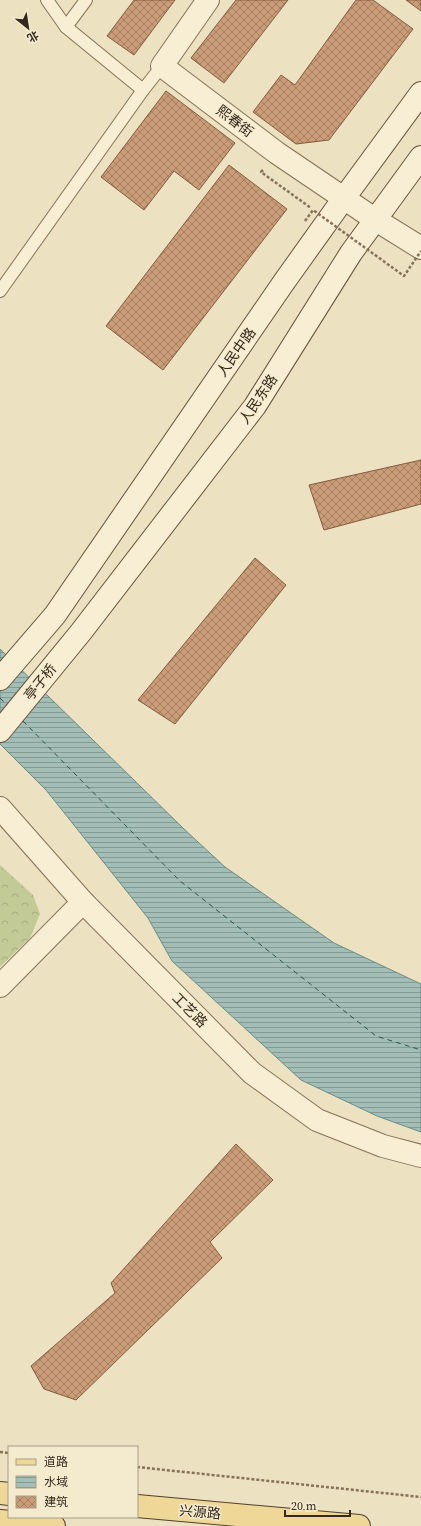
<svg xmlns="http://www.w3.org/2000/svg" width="421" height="1526" viewBox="0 0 421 1526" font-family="'Source Serif 4','Noto Sans SC',serif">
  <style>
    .forest { fill: url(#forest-crowns) }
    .water { fill: url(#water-rules); stroke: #6a8c85 }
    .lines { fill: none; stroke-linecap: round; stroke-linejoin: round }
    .ferry { stroke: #2c5453; stroke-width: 1; stroke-dasharray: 5 4; stroke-linecap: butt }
    .building { fill: url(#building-cross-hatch); stroke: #835c3f }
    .service-casing { stroke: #857259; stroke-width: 14 }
    .minor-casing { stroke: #857259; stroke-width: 24 }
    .tertiary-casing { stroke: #857259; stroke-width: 24 }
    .secondary-casing { stroke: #66533c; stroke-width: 24 }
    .primary-casing { stroke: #52402d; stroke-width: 24 }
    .path { stroke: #857259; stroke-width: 2.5; stroke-dasharray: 3 2; stroke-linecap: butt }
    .service { stroke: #f8eed3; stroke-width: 12 }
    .minor { stroke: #f8eed3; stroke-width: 22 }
    .tertiary { stroke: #f8eed3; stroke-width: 22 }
    .secondary { stroke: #f8eed3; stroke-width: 22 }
    .primary { stroke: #efd798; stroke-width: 22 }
    .path-bridge { stroke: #857259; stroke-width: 2.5; stroke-dasharray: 3 2; stroke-linecap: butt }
    .labels { text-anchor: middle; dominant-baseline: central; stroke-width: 3; stroke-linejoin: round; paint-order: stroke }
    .street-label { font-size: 14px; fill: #35291d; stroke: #f4ebcf }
  </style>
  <defs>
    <pattern id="forest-crowns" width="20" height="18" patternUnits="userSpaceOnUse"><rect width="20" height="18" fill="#c2ca95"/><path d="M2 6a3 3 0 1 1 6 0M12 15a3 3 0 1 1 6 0" fill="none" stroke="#a7ae80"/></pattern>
    <pattern id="water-rules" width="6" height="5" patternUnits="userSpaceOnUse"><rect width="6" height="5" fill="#a3beb7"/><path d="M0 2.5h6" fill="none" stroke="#869a94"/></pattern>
    <pattern id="building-cross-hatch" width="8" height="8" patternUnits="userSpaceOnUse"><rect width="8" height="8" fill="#ca9c77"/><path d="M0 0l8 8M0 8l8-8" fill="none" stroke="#a57f61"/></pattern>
  </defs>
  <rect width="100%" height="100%" fill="#ece1c0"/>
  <path class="forest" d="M 0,865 L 33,895 L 40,914 L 30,938 L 0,967 Z"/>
  <path class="water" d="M 0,649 L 184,829 L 225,867 L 334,943 L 421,984 L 421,1132 L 377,1116 L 301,1080 L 172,961 L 148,918 L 46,790 L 0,744 Z"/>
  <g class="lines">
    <g class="ferry">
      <path d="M 0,698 L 8,706"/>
      <path d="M 23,721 L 180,881 L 376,1036 L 421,1050"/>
    </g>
  </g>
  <g class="building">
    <path d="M 134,0 L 175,0 L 134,55 L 107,36 Z"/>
    <path d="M 236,0 L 288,0 L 224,83 L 191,58 Z"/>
    <path d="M 356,0 L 373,0 L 413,29 L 329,140 L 296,144 L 253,112 L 281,75 L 295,85 Z"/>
    <path d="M 406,0 L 421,0 L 421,11 Z"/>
    <path d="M 166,91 L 235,143 L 199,190 L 174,171 L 144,210 L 101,177 Z"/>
    <path d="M 229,165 L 287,209 L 163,370 L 106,326 Z"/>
    <path d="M 421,460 L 421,504 L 324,530 L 309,485 Z"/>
    <path d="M 255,558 L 286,585 L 175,724 L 138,700 Z"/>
    <path d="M 236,1144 L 273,1180 L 210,1242 L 222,1258 L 76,1400 L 44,1389 L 31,1366 L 115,1293 L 111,1283 Z"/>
  </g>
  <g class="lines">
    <defs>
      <g id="service">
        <path d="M 47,0 L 66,27 L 143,90"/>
        <path d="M 66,27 L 86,0"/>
        <path d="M 0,291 L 143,90 L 162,66"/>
      </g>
      <g id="minor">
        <path d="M 208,0 L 162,66 L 277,153 L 376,220 L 421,248"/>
        <path d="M 0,986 L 83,902"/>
      </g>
      <path id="tertiary" d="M 0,808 L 83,902 L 252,1073 L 317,1120 L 383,1146 L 421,1156"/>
      <g id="secondary">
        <path d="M 0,679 L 55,615 L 284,282 L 344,198 L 421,93"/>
        <path d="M 0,731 L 81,632 L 255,406 L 351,253 L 421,157"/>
      </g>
      <g id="primary">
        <path d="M 0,1493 L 9,1494"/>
        <path d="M 137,1506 L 359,1526"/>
        <path d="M 0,1521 L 54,1526"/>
      </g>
    </defs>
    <use href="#service" class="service-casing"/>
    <use href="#minor" class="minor-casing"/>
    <use href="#tertiary" class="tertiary-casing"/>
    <use href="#secondary" class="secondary-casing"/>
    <use href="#primary" class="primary-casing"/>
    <g class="path">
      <path d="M 263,170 L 261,172 L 311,208"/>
      <path d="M 0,1452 L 9,1453"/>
      <path d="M 137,1467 L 421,1497"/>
    </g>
    <use href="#service" class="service"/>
    <use href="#minor" class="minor"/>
    <use href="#tertiary" class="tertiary"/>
    <use href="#secondary" class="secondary"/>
    <use href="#primary" class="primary"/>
    <path class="path-bridge" d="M 305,221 L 313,210 L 404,276 L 421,251"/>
  </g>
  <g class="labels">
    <g class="street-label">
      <text transform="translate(235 121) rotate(37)">熙春街</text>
      <text transform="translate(236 352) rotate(-55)">人民中路</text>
      <text transform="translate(258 399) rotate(-56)">人民东路</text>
      <text transform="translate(40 682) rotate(-51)">亭子桥</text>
      <text transform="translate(190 1010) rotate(45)">工艺路</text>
      <text transform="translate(200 1512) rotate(5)">兴源路</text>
    </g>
  </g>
  <rect x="8" y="1446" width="130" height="72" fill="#f4ebcf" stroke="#a89d88"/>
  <rect x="16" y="1459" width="20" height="6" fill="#efd798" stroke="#a89d88"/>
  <text x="44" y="1466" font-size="12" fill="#35291d">道路</text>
  <rect x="16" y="1476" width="20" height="12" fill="url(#water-rules)" stroke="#a89d88"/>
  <text x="44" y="1486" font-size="12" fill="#35291d">水域</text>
  <rect x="16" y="1496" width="20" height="12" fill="url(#building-cross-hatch)" stroke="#a89d88"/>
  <text x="44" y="1506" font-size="12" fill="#35291d">建筑</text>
  <g transform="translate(28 28) rotate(150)" stroke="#f4ebcf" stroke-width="3" paint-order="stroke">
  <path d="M0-3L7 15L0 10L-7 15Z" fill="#35291d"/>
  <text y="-6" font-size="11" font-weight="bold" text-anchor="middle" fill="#35291d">北</text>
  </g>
  <path d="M285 1510v6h65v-6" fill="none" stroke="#35291d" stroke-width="2"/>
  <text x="291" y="1510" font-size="12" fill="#35291d" stroke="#f4ebcf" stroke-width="3" paint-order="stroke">20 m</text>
</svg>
